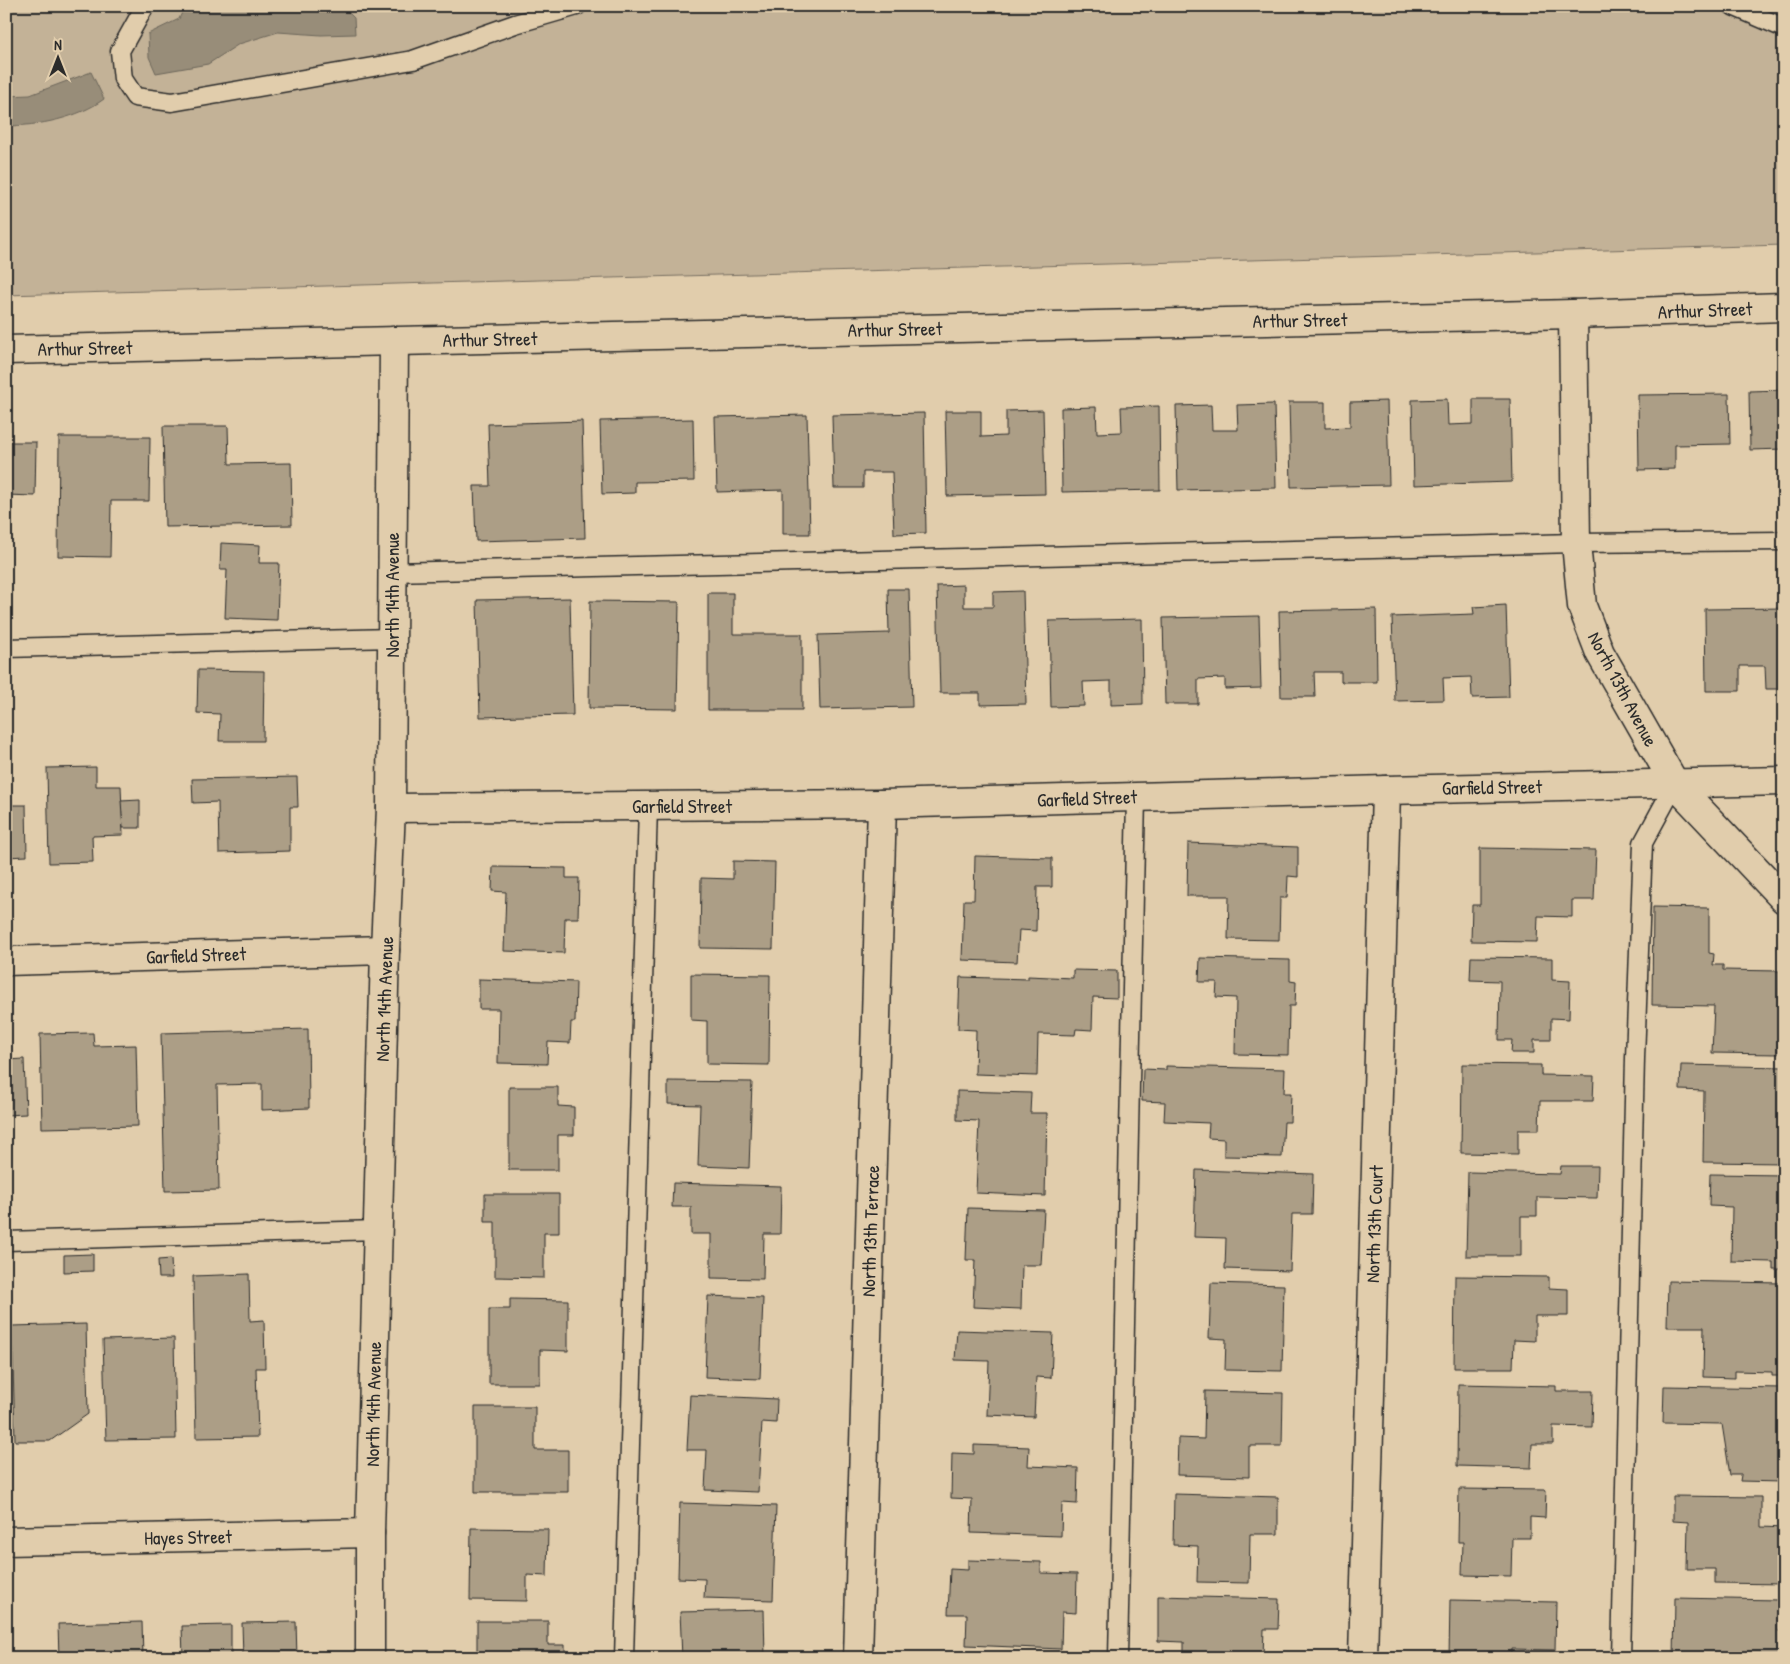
<svg xmlns="http://www.w3.org/2000/svg" width="1790" height="1664" viewBox="0 0 1790 1664" font-family="'Patrick Hand',sans-serif">
  <style>
    .green { fill: #c3b297; stroke: #776e61 }
    .water { fill: #988d79; stroke: #6c665a }
    .building { fill: #ac9e86; stroke: #2b2b2b }
    .lines { fill: none; stroke-linecap: round; stroke-linejoin: round }
    .lane-casing { stroke: #2b2b2b; stroke-width: 21 }
    .street-casing { stroke: #2b2b2b; stroke-width: 31 }
    .lane { stroke: #e1cdac; stroke-width: 18 }
    .street { stroke: #e1cdac; stroke-width: 28 }
    .labels { text-anchor: middle; dominant-baseline: central; stroke-width: 4.5; stroke-linejoin: round; paint-order: stroke }
    .street-label { font-size: 19px; fill: #2b2b2b; stroke: #e1cdac }
  </style>
  <rect width="100%" height="100%" fill="#e1cdac"/>
  <filter id="ink" filterUnits="userSpaceOnUse"><feTurbulence type="fractalNoise" baseFrequency=".02" numOctaves="2"/><feDisplacementMap in="SourceGraphic" scale="10" xChannelSelector="R" yChannelSelector="G"/><feConvolveMatrix kernelMatrix="1 2 1 2 8 2 1 2 1" color-interpolation-filters="sRGB"/></filter>
  <g filter="url(#ink)">
    <path class="green" d="M 6,6 L 1784,6 L 1784,245 L 6,295 Z"/>
    <g class="water">
      <path d="M 185,6 L 342,6 L 354,18 L 355,34 L 321,35 L 278,32 L 239,44 L 208,64 L 156,73 L 149,57 L 148,34 L 179,19 Z"/>
      <path d="M 91,72 L 104,99 C 78,118 39,126 6,126 L 6,96 L 30,95 Z"/>
    </g>
    <g class="building">
      <path d="M 1784,390 L 1784,449 L 1750,450 L 1749,391 Z"/>
      <path d="M 1729,394 L 1730,444 L 1675,445 L 1675,469 L 1639,470 L 1638,395 Z"/>
      <path d="M 1447,399 L 1448,425 L 1473,424 L 1473,399 L 1510,399 L 1512,482 L 1414,485 L 1412,400 Z"/>
      <path d="M 1387,401 L 1389,485 L 1291,487 L 1289,402 L 1325,402 L 1325,428 L 1350,427 L 1350,402 Z"/>
      <path d="M 1274,404 L 1276,488 L 1178,490 L 1176,406 L 1211,405 L 1212,430 L 1238,430 L 1237,405 Z"/>
      <path d="M 1159,406 L 1160,490 L 1062,492 L 1061,408 L 1096,407 L 1097,433 L 1122,432 L 1121,407 Z"/>
      <path d="M 1043,410 L 1045,494 L 947,496 L 945,411 L 981,411 L 981,437 L 1006,436 L 1006,411 Z"/>
      <path d="M 924,413 L 926,533 L 894,534 L 892,472 L 863,472 L 863,488 L 834,488 L 832,415 Z"/>
      <path d="M 807,415 L 810,534 L 783,534 L 783,490 L 717,492 L 715,417 Z"/>
      <path d="M 693,419 L 694,481 L 635,482 L 635,493 L 602,494 L 600,421 Z"/>
      <path d="M 582,421 L 585,538 L 476,541 L 474,486 L 490,486 L 488,424 Z"/>
      <path d="M 163,426 L 228,426 L 229,464 L 291,463 L 292,525 L 165,527 Z"/>
      <path d="M 6,433 L 10,433 L 10,442 L 36,442 L 35,496 L 6,495 Z"/>
      <path d="M 59,437 L 150,437 L 149,501 L 111,501 L 110,557 L 58,556 Z"/>
      <path d="M 221,543 L 260,545 L 259,563 L 279,563 L 277,620 L 225,618 L 227,570 L 220,570 Z"/>
      <path d="M 964,585 L 964,607 L 993,607 L 993,592 L 1023,591 L 1026,704 L 980,705 L 980,693 L 940,693 L 937,586 Z"/>
      <path d="M 888,589 L 909,589 L 912,707 L 820,709 L 818,635 L 889,633 Z"/>
      <path d="M 708,593 L 733,593 L 733,634 L 802,634 L 802,710 L 708,710 Z"/>
      <path d="M 570,598 L 573,715 L 480,717 L 477,600 Z"/>
      <path d="M 590,601 L 679,602 L 677,709 L 589,708 Z"/>
      <path d="M 1506,605 L 1509,697 L 1472,698 L 1471,677 L 1443,678 L 1444,700 L 1395,701 L 1392,617 L 1474,614 L 1473,607 Z"/>
      <path d="M 1784,608 L 1784,689 L 1766,689 L 1765,666 L 1740,666 L 1740,691 L 1706,691 L 1705,609 Z"/>
      <path d="M 1376,609 L 1377,682 L 1341,682 L 1341,672 L 1314,672 L 1315,697 L 1281,697 L 1279,611 Z"/>
      <path d="M 1259,616 L 1261,688 L 1225,689 L 1225,678 L 1198,679 L 1198,704 L 1165,704 L 1163,618 Z"/>
      <path d="M 1142,619 L 1143,704 L 1111,705 L 1111,681 L 1083,682 L 1084,706 L 1051,707 L 1049,621 Z"/>
      <path d="M 198,670 L 264,671 L 263,741 L 219,741 L 220,714 L 197,713 Z"/>
      <path d="M 96,767 L 96,786 L 121,786 L 123,835 L 92,836 L 93,862 L 49,863 L 47,768 Z"/>
      <path d="M 297,777 L 298,807 L 290,807 L 290,851 L 219,853 L 218,802 L 193,803 L 192,779 Z"/>
      <path d="M 6,782 L 10,782 L 11,803 L 6,803 Z"/>
      <path d="M 140,800 L 140,828 L 123,828 L 121,801 Z"/>
      <path d="M 6,805 L 26,805 L 27,856 L 6,857 Z"/>
      <path d="M 1188,843 L 1298,847 L 1298,877 L 1288,876 L 1287,898 L 1280,898 L 1279,940 L 1228,939 L 1229,896 L 1187,896 Z"/>
      <path d="M 1480,848 L 1596,850 L 1594,900 L 1572,900 L 1572,917 L 1538,916 L 1537,942 L 1471,941 L 1472,905 L 1480,905 Z"/>
      <path d="M 975,856 L 1052,858 L 1052,887 L 1037,887 L 1036,931 L 1019,930 L 1017,962 L 962,960 L 964,900 L 974,900 Z"/>
      <path d="M 733,861 L 775,862 L 773,949 L 700,948 L 701,878 L 733,879 Z"/>
      <path d="M 493,867 L 566,868 L 566,878 L 579,878 L 578,918 L 565,918 L 564,953 L 504,951 L 506,892 L 492,891 Z"/>
      <path d="M 1653,907 L 1709,908 L 1709,953 L 1714,954 L 1713,965 L 1723,965 L 1723,970 L 1779,971 L 1778,1054 L 1712,1053 L 1714,1006 L 1652,1005 Z"/>
      <path d="M 1471,957 L 1552,958 L 1552,980 L 1570,981 L 1569,1019 L 1551,1018 L 1551,1040 L 1534,1040 L 1534,1053 L 1511,1053 L 1512,1040 L 1499,1040 L 1500,981 L 1470,980 Z"/>
      <path d="M 1200,958 L 1290,960 L 1290,981 L 1296,982 L 1295,1006 L 1289,1006 L 1288,1055 L 1235,1054 L 1236,998 L 1216,997 L 1217,982 L 1199,982 Z"/>
      <path d="M 1073,970 L 1117,971 L 1117,998 L 1093,997 L 1092,1030 L 1076,1029 L 1075,1035 L 1038,1034 L 1037,1076 L 975,1074 L 976,1030 L 958,1029 L 960,977 L 1028,979 L 1028,976 L 1073,978 Z"/>
      <path d="M 691,974 L 770,975 L 769,1065 L 707,1064 L 707,1021 L 691,1020 Z"/>
      <path d="M 479,979 L 576,982 L 575,1022 L 571,1022 L 570,1043 L 548,1042 L 547,1064 L 498,1063 L 499,1009 L 479,1009 Z"/>
      <path d="M 308,1029 L 309,1108 L 262,1110 L 262,1084 L 217,1085 L 219,1190 L 165,1191 L 161,1033 Z"/>
      <path d="M 93,1033 L 94,1046 L 136,1045 L 138,1126 L 42,1128 L 40,1034 Z"/>
      <path d="M 24,1059 L 26,1114 L 6,1115 L 6,1060 Z"/>
      <path d="M 1462,1064 L 1541,1065 L 1541,1075 L 1594,1076 L 1593,1101 L 1540,1101 L 1539,1130 L 1518,1130 L 1518,1154 L 1461,1153 Z"/>
      <path d="M 1681,1065 L 1784,1067 L 1784,1163 L 1703,1162 L 1704,1091 L 1680,1090 Z"/>
      <path d="M 1166,1066 L 1285,1069 L 1284,1093 L 1291,1093 L 1290,1122 L 1284,1122 L 1282,1157 L 1224,1156 L 1224,1139 L 1208,1138 L 1209,1123 L 1164,1121 L 1165,1102 L 1142,1101 L 1143,1069 L 1166,1070 Z"/>
      <path d="M 668,1081 L 752,1082 L 749,1168 L 698,1166 L 700,1105 L 668,1104 Z"/>
      <path d="M 509,1087 L 558,1087 L 558,1106 L 574,1107 L 574,1135 L 558,1135 L 558,1170 L 509,1170 Z"/>
      <path d="M 957,1091 L 1031,1093 L 1030,1113 L 1047,1113 L 1045,1196 L 976,1193 L 979,1121 L 957,1120 Z"/>
      <path d="M 1561,1166 L 1598,1166 L 1597,1198 L 1537,1197 L 1537,1216 L 1521,1216 L 1521,1256 L 1466,1256 L 1468,1172 L 1560,1174 Z"/>
      <path d="M 1196,1170 L 1313,1174 L 1312,1214 L 1292,1214 L 1290,1271 L 1225,1269 L 1226,1238 L 1194,1237 Z"/>
      <path d="M 1710,1174 L 1784,1175 L 1784,1269 L 1773,1269 L 1773,1262 L 1731,1261 L 1732,1207 L 1709,1206 Z"/>
      <path d="M 673,1183 L 781,1186 L 780,1234 L 764,1234 L 763,1279 L 711,1278 L 711,1234 L 691,1234 L 691,1207 L 672,1207 Z"/>
      <path d="M 485,1194 L 559,1194 L 559,1233 L 544,1233 L 544,1278 L 495,1277 L 495,1222 L 485,1222 Z"/>
      <path d="M 968,1208 L 1044,1210 L 1041,1265 L 1022,1265 L 1021,1309 L 973,1307 L 975,1260 L 966,1260 Z"/>
      <path d="M 93,1254 L 93,1271 L 64,1272 L 64,1255 Z"/>
      <path d="M 171,1259 L 172,1278 L 159,1278 L 158,1260 Z"/>
      <path d="M 249,1274 L 250,1321 L 264,1320 L 265,1368 L 256,1368 L 258,1437 L 196,1438 L 193,1276 Z"/>
      <path d="M 1455,1276 L 1549,1277 L 1549,1288 L 1568,1289 L 1568,1316 L 1535,1316 L 1535,1341 L 1514,1340 L 1513,1368 L 1454,1368 Z"/>
      <path d="M 1668,1281 L 1782,1283 L 1784,1376 L 1772,1376 L 1772,1372 L 1735,1371 L 1735,1378 L 1703,1377 L 1704,1327 L 1667,1327 Z"/>
      <path d="M 1211,1283 L 1284,1285 L 1282,1371 L 1225,1370 L 1226,1339 L 1209,1338 Z"/>
      <path d="M 708,1296 L 763,1298 L 760,1379 L 705,1377 Z"/>
      <path d="M 510,1299 L 568,1300 L 568,1351 L 540,1350 L 540,1384 L 489,1384 L 489,1309 L 510,1309 Z"/>
      <path d="M 86,1324 L 88,1414 L 50,1441 L 15,1441 L 12,1326 Z"/>
      <path d="M 957,1330 L 1053,1333 L 1051,1378 L 1036,1377 L 1034,1417 L 987,1415 L 989,1361 L 955,1360 Z"/>
      <path d="M 174,1338 L 176,1439 L 106,1440 L 103,1340 Z"/>
      <path d="M 1458,1384 L 1556,1386 L 1556,1391 L 1593,1391 L 1592,1427 L 1553,1426 L 1553,1444 L 1532,1444 L 1531,1468 L 1457,1466 Z"/>
      <path d="M 1664,1386 L 1782,1388 L 1781,1482 L 1740,1481 L 1741,1475 L 1730,1475 L 1722,1424 L 1663,1423 Z"/>
      <path d="M 1205,1391 L 1283,1393 L 1282,1446 L 1249,1446 L 1249,1477 L 1177,1475 L 1178,1438 L 1204,1439 Z"/>
      <path d="M 690,1395 L 777,1399 L 776,1423 L 762,1422 L 758,1492 L 705,1490 L 707,1450 L 687,1450 Z"/>
      <path d="M 475,1407 L 535,1407 L 535,1450 L 568,1450 L 568,1492 L 475,1492 Z"/>
      <path d="M 974,1445 L 1029,1447 L 1028,1466 L 1078,1468 L 1077,1504 L 1062,1503 L 1061,1536 L 971,1533 L 972,1499 L 951,1498 L 952,1453 L 974,1454 Z"/>
      <path d="M 1459,1489 L 1546,1490 L 1545,1518 L 1530,1517 L 1530,1538 L 1512,1538 L 1511,1576 L 1462,1575 L 1463,1542 L 1458,1542 Z"/>
      <path d="M 1174,1494 L 1278,1497 L 1278,1534 L 1250,1534 L 1249,1583 L 1197,1582 L 1198,1546 L 1173,1545 Z"/>
      <path d="M 1673,1496 L 1761,1497 L 1761,1527 L 1784,1528 L 1784,1584 L 1715,1583 L 1715,1569 L 1687,1569 L 1688,1522 L 1673,1521 Z"/>
      <path d="M 680,1503 L 776,1506 L 773,1600 L 704,1598 L 705,1579 L 678,1578 Z"/>
      <path d="M 471,1528 L 548,1529 L 547,1576 L 527,1575 L 527,1601 L 470,1600 Z"/>
      <path d="M 968,1560 L 1041,1562 L 1041,1573 L 1077,1574 L 1076,1613 L 1062,1612 L 1061,1649 L 966,1645 L 967,1614 L 948,1614 L 950,1569 L 968,1570 Z"/>
      <path d="M 1158,1596 L 1279,1599 L 1278,1629 L 1264,1629 L 1263,1656 L 1256,1656 L 1256,1658 L 1184,1658 L 1184,1642 L 1158,1641 Z"/>
      <path d="M 1675,1598 L 1778,1600 L 1778,1631 L 1784,1631 L 1784,1658 L 1674,1658 Z"/>
      <path d="M 1450,1600 L 1556,1602 L 1555,1650 L 1511,1649 L 1511,1658 L 1449,1658 Z"/>
      <path d="M 764,1610 L 765,1658 L 682,1658 L 680,1612 Z"/>
      <path d="M 477,1621 L 548,1621 L 548,1645 L 565,1645 L 565,1658 L 477,1658 Z"/>
      <path d="M 142,1622 L 143,1658 L 59,1658 L 58,1624 Z"/>
      <path d="M 296,1622 L 297,1658 L 243,1658 L 242,1623 Z"/>
      <path d="M 231,1625 L 231,1658 L 183,1658 L 182,1626 Z"/>
    </g>
    <g class="lines">
      <defs>
        <g id="lane">
          <path d="M 145,6 L 120,51 L 123,79 L 135,97 L 172,102 L 413,60 L 515,24 L 577,6"/>
          <path d="M 1733,6 L 1784,28"/>
          <path d="M 392,572 L 1576,543 L 1784,541"/>
          <path d="M 6,648 L 392,638"/>
          <path d="M 6,1241 L 378,1230"/>
          <path d="M 624,1658 L 648,806"/>
          <path d="M 1118,1658 L 1136,797"/>
          <path d="M 1621,1658 L 1635,1058 L 1643,843 L 1675,784"/>
        </g>
        <g id="street">
          <path d="M 1573,314 L 1576,543 L 1582,606 L 1600,653 L 1675,784 L 1784,899"/>
          <path d="M 6,350 L 1573,314 L 1784,307"/>
          <path d="M 391,808 L 882,804 L 1386,790 L 1784,781"/>
          <path d="M 6,961 L 385,950"/>
          <path d="M 6,1541 L 370,1533"/>
          <path d="M 370,1658 L 370,1533 L 385,950 L 391,808 L 394,341"/>
          <path d="M 858,1658 L 882,804"/>
          <path d="M 1363,1658 L 1386,790"/>
        </g>
      </defs>
      <use href="#lane" class="lane-casing"/>
      <use href="#street" class="street-casing"/>
      <use href="#lane" class="lane"/>
      <use href="#street" class="street"/>
    </g>
  </g>
  <g class="labels">
    <g class="street-label">
      <text transform="translate(1705 310) rotate(-2)">Arthur Street</text>
      <text transform="translate(1300 320) rotate(-1)">Arthur Street</text>
      <text transform="translate(895 329) rotate(-1)">Arthur Street</text>
      <text transform="translate(490 339) rotate(-1)">Arthur Street</text>
      <text transform="translate(85 348) rotate(-1)">Arthur Street</text>
      <text transform="translate(392 595) rotate(-90)">North 14th Avenue</text>
      <text transform="translate(1623 689) rotate(62)">North 13th Avenue</text>
      <text transform="translate(1492 787) rotate(-1)">Garfield Street</text>
      <text transform="translate(1087 798) rotate(-2)">Garfield Street</text>
      <text x="682" y="806">Garfield Street</text>
      <text transform="translate(196 955) rotate(-2)">Garfield Street</text>
      <text transform="translate(384 999) rotate(-88)">North 14th Avenue</text>
      <text transform="translate(1374 1224) rotate(-88)">North 13th Court</text>
      <text transform="translate(870 1231) rotate(-88)">North 13th Terrace</text>
      <text transform="translate(373 1404) rotate(-89)">North 14th Avenue</text>
      <text transform="translate(188 1537) rotate(-1)">Hayes Street</text>
    </g>
  </g>
  <rect width="1790" height="1664" fill="none" stroke="#e1cdac" stroke-width="25"/>
  <rect x="12" y="12" width="1765" height="1639" fill="none" stroke="#2b2b2b" stroke-width="2" filter="url(#ink)"/>
  <g transform="translate(58 58)" stroke="#e1cdac" stroke-width="4" paint-order="stroke">
  <path d="M0-4L9 19L0 12L-9 19Z" fill="#2b2b2b"/>
  <text y="-8" font-size="14" font-weight="bold" text-anchor="middle" fill="#2b2b2b">N</text>
  </g>
</svg>
